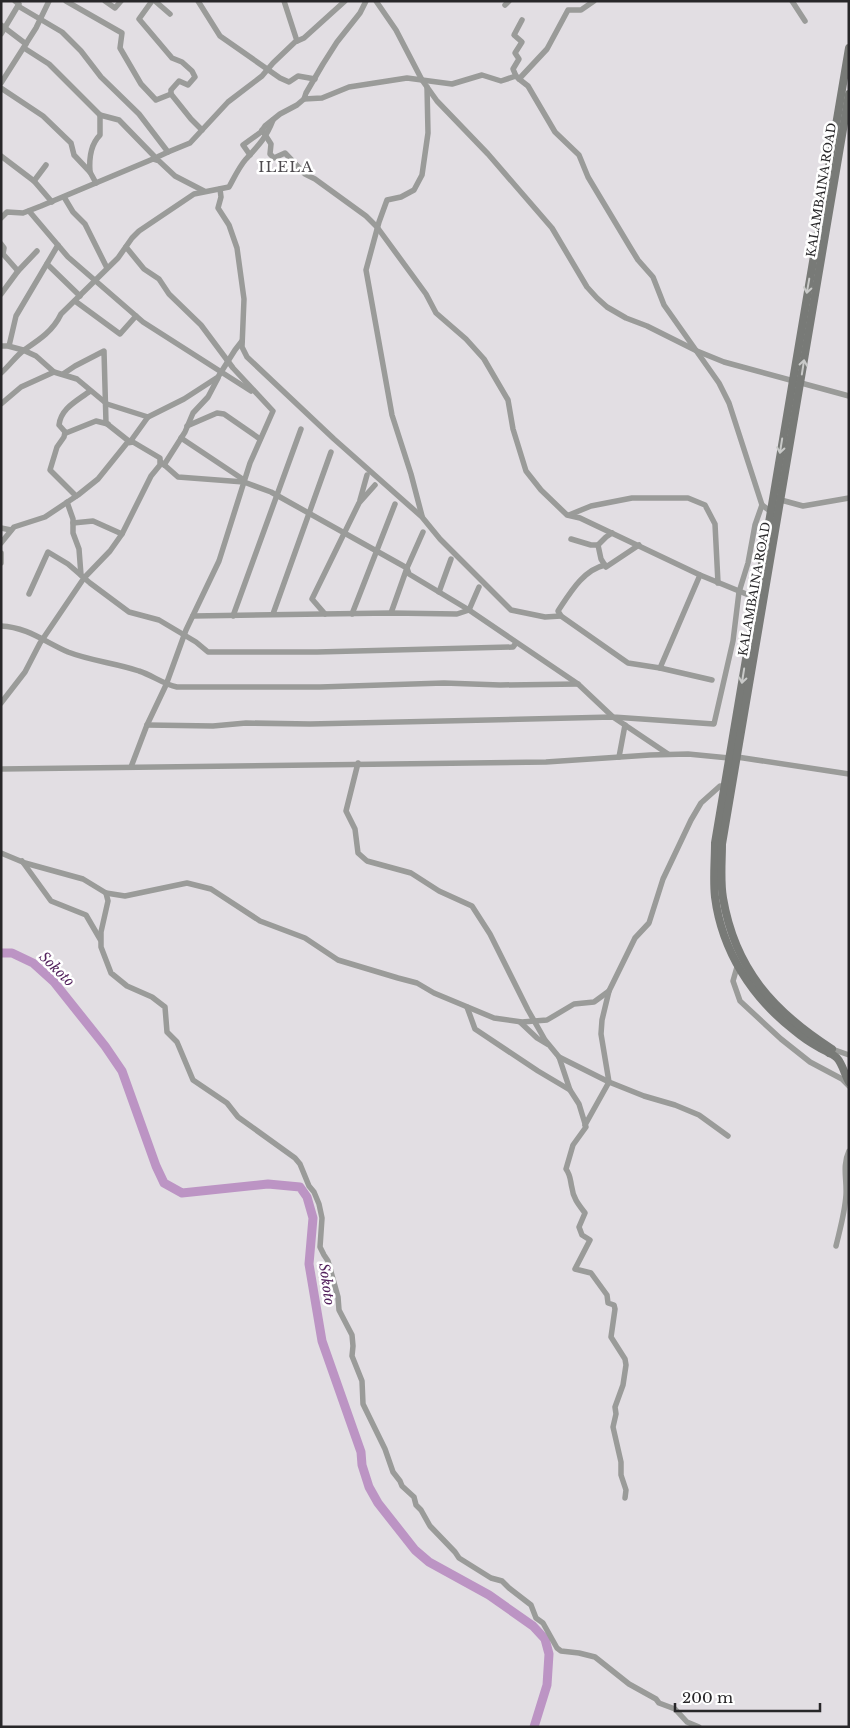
<svg xmlns="http://www.w3.org/2000/svg" width="850" height="1728" viewBox="0 0 850 1728" font-family="'Libre Baskerville',serif">
  <style>
    .lines { fill: none; stroke-linecap: round; stroke-linejoin: round }
    .river { stroke: #bc94c4; stroke-width: 9 }
    .street { stroke: #9a9b99; stroke-width: 5.5 }
    .secondary { stroke: #787a77; stroke-width: 8 }
    .oneway { stroke: #c9cac9 }
    .labels { text-anchor: middle; dominant-baseline: central; stroke-width: 5; stroke-linejoin: round; paint-order: stroke }
    .street-label { font-size: 12px; fill: #282729; stroke: #fff }
    .water-label { font-size: 14px; font-style: italic; fill: #53225d; stroke: #fff }
    .quarter-label { font-size: 15px; letter-spacing: 1px; fill: #4e4b4f; stroke: #fff }
  </style>
  <rect width="100%" height="100%" fill="#e2dee3"/>
  <g class="lines">
    <path class="river" d="M 1,953 L 12,953 L 33,963 L 54,982 L 105,1046 L 122,1071 L 156,1166 L 164,1183 L 182,1193 L 268,1184 L 300,1187 L 307,1197 L 313,1218 L 309,1264 L 322,1341 L 361,1452 L 362,1465 L 369,1487 L 378,1503 L 415,1550 L 429,1562 L 489,1595 L 533,1626 L 545,1639 L 549,1654 L 547,1685 L 534,1727"/>
    <g class="street">
      <path d="M 66,1 L 122,33 L 120,48 L 141,84 L 156,100 L 171,94 L 191,119 L 202,130"/>
      <path d="M 105,1 L 115,8 L 121,1"/>
      <path d="M 152,1 L 139,19 L 172,58 L 182,62 L 192,71 L 195,77 L 188,85 L 179,81 L 171,90 L 171,94"/>
      <path d="M 155,1 L 170,14"/>
      <path d="M 198,1 L 220,36 L 280,78 L 289,82 L 298,76 L 315,79"/>
      <path d="M 284,1 L 297,41"/>
      <path d="M 376,1 L 396,30 L 422,80 L 437,101 L 488,154 L 552,228 L 587,287 L 597,298 L 607,307 L 626,318 L 647,326 L 697,351 L 724,362 L 849,396"/>
      <path d="M 594,1 L 581,10 L 568,10 L 547,49 L 519,79 L 528,86 L 555,132 L 579,155 L 588,177 L 630,247 L 638,260 L 653,277 L 664,305 L 719,383 L 729,403 L 762,505 L 770,511"/>
      <path d="M 792,1 L 805,21"/>
      <path d="M 505,5 L 509,1"/>
      <path d="M 18,6 L 62,32 L 81,51 L 101,77 L 139,114 L 168,152 L 190,143 L 228,102 L 262,76 L 273,63 L 295,42 L 304,38 L 345,1"/>
      <path d="M 1,25 L 26,44"/>
      <path d="M 1,34 L 19,4 L 15,1"/>
      <path d="M 24,48 L 49,64 L 100,115 L 119,120 L 154,156 L 153,159 L 168,152"/>
      <path d="M 516,76 L 513,69 L 519,59 L 515,53 L 522,42 L 514,35 L 522,20"/>
      <path d="M 1,83 L 36,28 L 49,1"/>
      <path d="M 1,88 L 43,116 L 71,143 L 74,155 L 90,172 L 96,183"/>
      <path d="M 304,99 L 306,93 L 323,64 L 337,42 L 360,13 L 366,1"/>
      <path d="M 262,130 L 271,144 L 270,154 L 274,158 L 285,153 L 305,174 L 315,179 L 366,216 L 377,227 L 426,294 L 436,313 L 466,339 L 484,359 L 508,400 L 513,429 L 526,471 L 541,490 L 567,515 L 580,518 L 700,575 L 756,598"/>
      <path d="M 250,155 L 243,145 L 261,132 L 265,126 L 280,114 L 297,105 L 304,99 L 322,98 L 349,87 L 407,78 L 452,84 L 482,75 L 501,81 L 516,76 L 519,79"/>
      <path d="M 1,156 L 34,181 L 52,202"/>
      <path d="M 90,172 C 89,159 90,145 100,135 L 100,115"/>
      <path d="M 34,181 L 46,165"/>
      <path d="M 220,189 L 221,197 L 218,208 L 229,225 L 237,248 L 244,299 L 242,347 L 247,357 L 334,439 L 422,517 L 440,539 L 511,610 L 545,617 L 561,616"/>
      <path d="M 64,197 L 73,212 L 85,224 L 107,268"/>
      <path d="M 29,211 L 68,257 L 143,322 L 251,391"/>
      <path d="M 1,218 L 7,212 L 23,213 L 41,206 L 153,159 L 159,161 L 175,176 L 204,191"/>
      <path d="M 1,244 L 4,248 L 3,254 L 18,271"/>
      <path d="M 126,247 L 144,269 L 159,279 L 169,294 L 201,325 L 233,368 L 273,411 L 250,463 L 219,561 L 186,630 L 166,685 L 147,725 L 131,767"/>
      <path d="M 47,264 L 80,296"/>
      <path d="M 1,294 L 18,271 L 37,251"/>
      <path d="M 75,301 L 120,334 L 136,316"/>
      <path d="M 1,346 L 8,346 L 23,350 L 36,356 L 54,372 L 77,379 L 107,404 L 148,417 L 184,399 L 218,377 L 235,350 L 242,341"/>
      <path d="M 9,346 L 16,316 L 58,245"/>
      <path d="M 1,373 C 9,366 16,356 24,350 C 39,340 53,331 61,314 L 118,258 L 132,238 L 139,231 L 194,194 L 229,187 C 234,178 239,167 246,159 C 259,145 266,138 273,120"/>
      <path d="M 63,374 L 75,366 L 104,351 L 106,423 L 130,442 L 148,417"/>
      <path d="M 90,391 C 77,401 61,408 59,425 L 66,433 L 96,421 L 108,424"/>
      <path d="M 1,404 L 21,387 L 54,372"/>
      <path d="M 187,426 L 217,413 L 224,414 L 260,439"/>
      <path d="M 65,432 L 64,437 L 57,447 L 50,470 L 76,496"/>
      <path d="M 181,438 L 244,480"/>
      <path d="M 161,462 L 178,477 L 244,482 L 271,492 L 407,568 L 409,574 L 469,610 L 578,684 L 613,717 L 714,724 L 733,641 L 739,592 L 748,563 L 755,525 L 762,505"/>
      <path d="M 164,465 L 185,432 L 193,413 L 208,397 L 218,378"/>
      <path d="M 360,500 L 367,475"/>
      <path d="M 781,500 L 803,506 L 849,498"/>
      <path d="M 67,502 L 73,519 L 73,533 L 79,549 L 81,575"/>
      <path d="M 569,515 L 591,506 L 632,498 L 688,498 L 705,505 L 715,524 L 718,583"/>
      <path d="M 422,516 L 411,474 L 392,415 L 366,270 L 379,222 L 387,200 L 401,197 L 414,190 L 422,175 L 428,133 L 427,87"/>
      <path d="M 73,523 L 93,521 L 122,534"/>
      <path d="M 1,528 L 11,530"/>
      <path d="M 571,539 L 591,545 L 598,545 L 606,537 L 612,533"/>
      <path d="M 1,543 L 14,527 L 45,517 L 78,495 L 98,479 L 127,443 L 133,442 L 160,458 L 160,465 L 151,476 L 122,534 L 110,551 L 84,578 L 40,643 L 25,672 L 1,703"/>
      <path d="M 598,545 L 601,559 L 606,567 L 639,545"/>
      <path d="M 1,553 L 1,563"/>
      <path d="M 605,565 C 583,570 570,593 558,611 L 561,616 L 628,663 L 660,668 L 700,575"/>
      <path d="M 439,592 L 451,559"/>
      <path d="M 29,594 L 48,552 L 68,564 L 90,583 L 129,612 L 159,620 L 196,642 L 208,652 L 317,652 L 513,647 L 516,643"/>
      <path d="M 391,613 L 407,568 L 423,532"/>
      <path d="M 273,614 L 331,452"/>
      <path d="M 325,614 L 312,599 L 359,503 L 375,485"/>
      <path d="M 352,614 L 395,504"/>
      <path d="M 193,616 L 391,613 L 457,614 L 469,610 L 479,587"/>
      <path d="M 233,616 L 301,429"/>
      <path d="M 1,626 C 27,627 45,642 68,652 C 91,661 116,663 139,671 C 152,675 163,684 177,687 L 320,687 L 444,683 L 500,685 L 578,684"/>
      <path d="M 660,668 L 712,680"/>
      <path d="M 147,725 L 213,726 L 246,723 L 310,724 L 613,717 L 668,754"/>
      <path d="M 619,757 L 625,725"/>
      <path d="M 358,763 L 346,811 L 355,829 L 358,853 L 367,861 L 411,873 L 439,891 L 472,906 L 490,934 L 528,1010 L 545,1040 L 559,1057 L 570,1090 L 579,1104 L 586,1127 L 573,1145 L 566,1169 C 571,1176 570,1180 572,1188 C 573,1198 579,1205 585,1213 L 579,1227 L 582,1235 L 590,1240 L 575,1269 L 591,1273 L 607,1295 L 608,1303 L 614,1305 L 615,1309 L 611,1337 L 625,1359 L 626,1365 L 623,1385 L 615,1407 L 616,1414 L 613,1427 L 621,1462 L 621,1475 L 626,1490 L 625,1498"/>
      <path d="M 1,769 L 546,762 L 650,755 L 688,754 L 729,758 L 737,757 L 849,774"/>
      <path d="M 727,787 L 720,786 L 701,803 L 691,820 L 663,879 L 649,923 L 635,938 L 609,991 L 602,1020 L 601,1034 L 609,1082 L 644,1096 L 675,1105 L 699,1115 L 728,1136"/>
      <path d="M 1,853 L 25,863 L 83,879 L 106,893 L 125,896 L 187,883 L 211,889 L 260,921 L 305,938 L 338,960 L 398,978 L 417,983 L 434,993 L 494,1018 L 522,1022 L 547,1020 L 574,1004 L 594,1002 L 609,991"/>
      <path d="M 22,861 L 51,901 L 86,915 L 100,939"/>
      <path d="M 106,893 L 108,901 L 101,932 L 101,947 L 111,973 L 127,986 L 152,997 L 165,1007 L 167,1032 L 177,1042 L 193,1080 L 227,1103 L 238,1117 L 295,1158 L 300,1164 L 309,1186 L 314,1192 L 319,1204 L 322,1218 L 320,1247 L 324,1255 L 328,1261 L 338,1297 L 339,1310 L 352,1335 L 353,1346 L 352,1356 L 362,1381 L 363,1404 L 385,1449 L 393,1472 L 400,1481 L 402,1486 L 414,1497 L 416,1505 L 421,1510 L 430,1526 L 455,1552 L 459,1558 L 491,1578 L 502,1581 L 509,1588 L 531,1605 L 536,1618 L 543,1623 L 557,1648 L 561,1651 L 579,1653 L 595,1657 L 629,1684 L 656,1699 L 659,1703 L 675,1709 L 687,1722 L 699,1727"/>
      <path d="M 737,967 L 733,981 L 740,1001 L 781,1039 L 810,1062 L 842,1079 L 849,1086"/>
      <path d="M 467,1007 L 475,1029 L 538,1071 L 570,1090"/>
      <path d="M 520,1022 L 537,1038 L 547,1044"/>
      <path d="M 832,1049 L 849,1055"/>
      <path d="M 559,1057 L 609,1082 L 585,1125"/>
      <path d="M 836,1246 C 840,1229 845,1212 846,1195 C 847,1179 842,1166 849,1151"/>
    </g>
    <g class="secondary">
      <path d="M 849,48 L 715,843 C 715,861 713,879 715,897 C 722,951 752,998 795,1031 C 803,1038 811,1043 820,1048 C 825,1051 833,1054 837,1058 C 842,1063 845,1075 849,1082"/>
      <path d="M 829,1053 L 832,1049 C 773,1011 735,969 723,898 C 720,880 722,861 722,844 L 849,94"/>
    </g>
  </g>
  <defs><path id="oneway-shaft" d="M-6 0H5M1.5-3L5.5 0L1.5 3" fill="none" stroke-width="1.6" stroke-linecap="round" stroke-linejoin="round" transform="scale(1.25)"/></defs>
  <g class="oneway">
    <use href="#oneway-shaft" transform="translate(808 286) rotate(100)"/>
    <use href="#oneway-shaft" transform="translate(803 367) rotate(-81)"/>
    <use href="#oneway-shaft" transform="translate(781 446) rotate(99)"/>
    <use href="#oneway-shaft" transform="translate(743 676) rotate(99)"/>
  </g>
  <g class="labels">
    <g class="street-label">
      <text transform="translate(821 190) rotate(-81)">KALAMBAINA ROAD</text>
      <text transform="translate(754 589) rotate(-80)">KALAMBAINA ROAD</text>
    </g>
    <g class="water-label">
      <text transform="translate(57 969) rotate(44)">Sokoto</text>
      <text transform="translate(327 1284) rotate(82)">Sokoto</text>
    </g>
    <g class="quarter-label">
      <text x="286" y="166">ILELA</text>
    </g>
  </g>
  <rect width="850" height="1728" fill="none" stroke="#282729" stroke-width="5"/>
  <path d="M675 1703v8h145v-8" fill="none" stroke="#282729" stroke-width="2.5"/>
  <text x="682" y="1703" font-size="15" fill="#282729" stroke="#ffffff" stroke-width="4" paint-order="stroke">200 m</text>
</svg>
